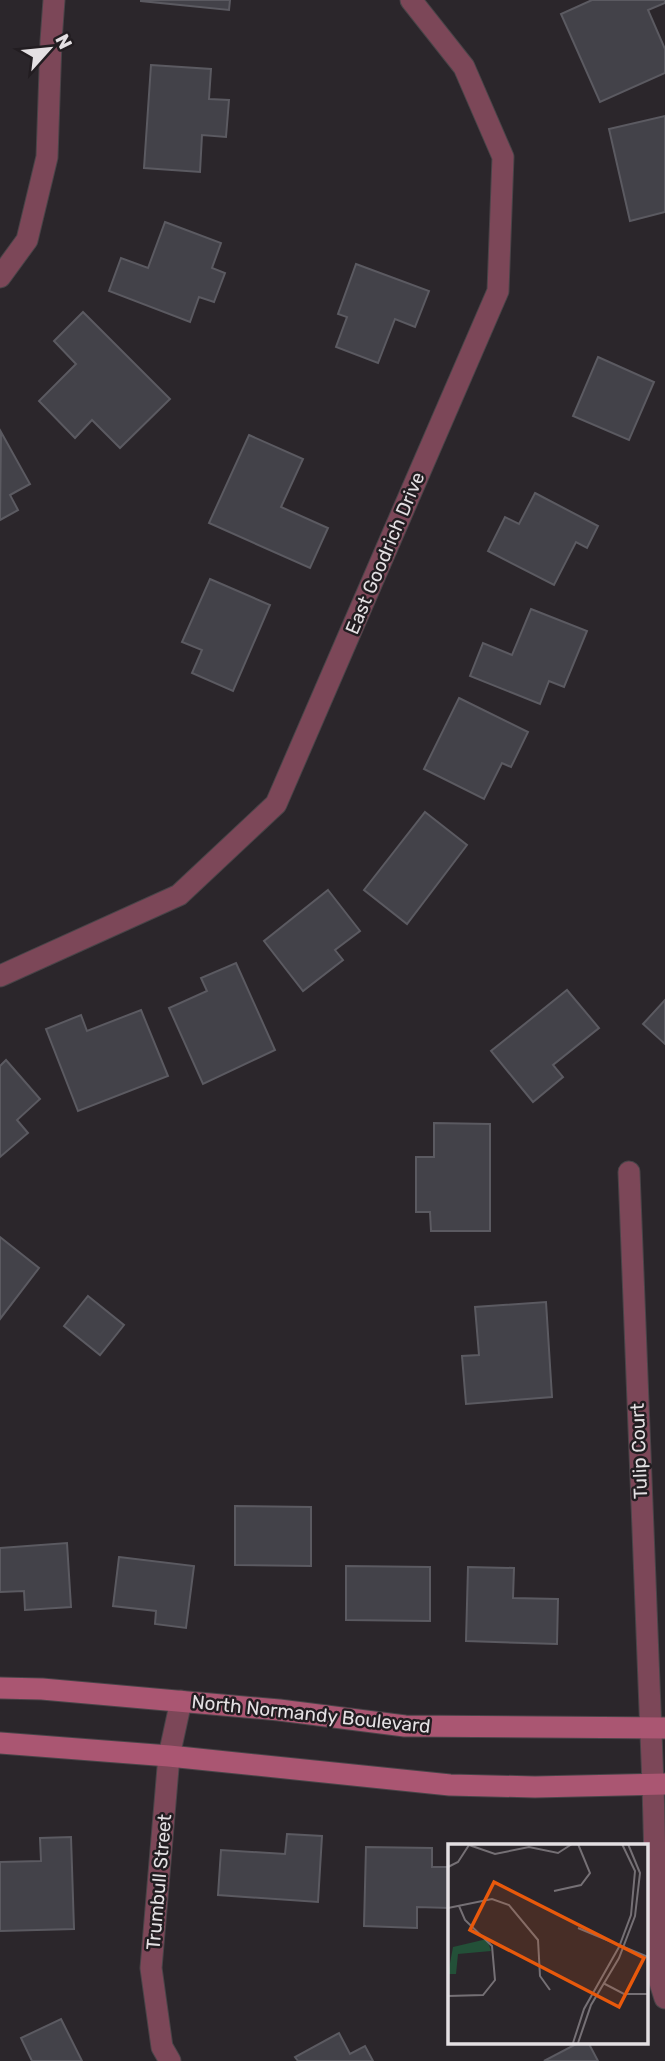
<svg xmlns="http://www.w3.org/2000/svg" width="665" height="2061" viewBox="0 0 665 2061" font-family="Rubik,sans-serif">
  <style>
    .building { fill: #434249; stroke: #5b5a61; stroke-width: 2 }
    .lines { fill: none; stroke-linecap: round; stroke-linejoin: round }
    .street-casing { stroke: #494448; stroke-width: 23 }
    .secondary-casing { stroke: #494448; stroke-width: 23 }
    .street { stroke: #7c4758; stroke-width: 21 }
    .secondary { stroke: #aa5672; stroke-width: 21 }
    .labels { text-anchor: middle; dominant-baseline: central; stroke-width: 5; stroke-linejoin: round; paint-order: stroke }
    .street-label { font-size: 19px; fill: #e4e0e3; stroke: #221d21 }
    .inset-road { fill: none; stroke: #757075; stroke-width: 2 }
    .view { fill: #e8590c; fill-opacity: 0.15; stroke: #e8590c; stroke-width: 3.5 }
    .inset-edge { fill: none; stroke: #e4e0e3; stroke-width: 3.5 }
  </style>
  <rect width="100%" height="100%" fill="#2b262b"/>
  <g class="building">
    <path d="M 141,0 L 230,0 L 229,10 L 141,1 Z"/>
    <path d="M 592,0 L 665,0 L 665,3 L 648,10 L 665,49 L 665,73 L 600,102 L 561,14 Z"/>
    <path d="M 151,65 L 211,69 L 209,99 L 229,100 L 226,137 L 202,135 L 200,172 L 144,168 Z"/>
    <path d="M 665,116 L 665,212 L 630,221 L 609,129 Z"/>
    <path d="M 165,222 L 221,243 L 212,268 L 225,273 L 214,302 L 199,297 L 190,322 L 109,291 L 121,258 L 148,268 Z"/>
    <path d="M 356,264 L 429,291 L 415,327 L 395,319 L 378,363 L 336,347 L 347,317 L 338,314 Z"/>
    <path d="M 83,312 L 170,399 L 120,448 L 92,420 L 75,438 L 39,401 L 76,364 L 54,341 Z"/>
    <path d="M 598,357 L 654,382 L 629,440 L 573,416 Z"/>
    <path d="M 1,432 L 30,484 L 10,495 L 18,510 L 0,520 Z"/>
    <path d="M 249,435 L 303,459 L 281,507 L 328,528 L 310,568 L 209,523 Z"/>
    <path d="M 535,493 L 598,526 L 587,548 L 576,542 L 554,585 L 488,551 L 505,517 L 519,524 Z"/>
    <path d="M 210,579 L 270,605 L 233,691 L 192,673 L 202,650 L 182,642 Z"/>
    <path d="M 531,609 L 587,631 L 564,687 L 549,681 L 540,704 L 470,676 L 483,643 L 512,655 Z"/>
    <path d="M 459,698 L 528,732 L 511,767 L 502,763 L 484,799 L 424,769 Z"/>
    <path d="M 425,812 L 467,845 L 407,924 L 364,890 Z"/>
    <path d="M 328,890 L 360,931 L 335,950 L 343,960 L 303,991 L 264,941 Z"/>
    <path d="M 236,963 L 275,1050 L 203,1084 L 169,1008 L 207,991 L 201,978 Z"/>
    <path d="M 567,990 L 599,1028 L 553,1065 L 563,1077 L 533,1102 L 491,1051 Z"/>
    <path d="M 665,1000 L 665,1044 L 643,1024 Z"/>
    <path d="M 141,1010 L 168,1076 L 78,1111 L 46,1029 L 81,1015 L 87,1031 Z"/>
    <path d="M 6,1060 L 40,1099 L 17,1120 L 28,1133 L 0,1157 L 0,1066 Z"/>
    <path d="M 434,1123 L 490,1124 L 490,1231 L 431,1231 L 430,1212 L 416,1212 L 416,1157 L 434,1157 Z"/>
    <path d="M 0,1237 L 39,1268 L 0,1319 Z"/>
    <path d="M 88,1296 L 124,1325 L 100,1355 L 64,1326 Z"/>
    <path d="M 546,1302 L 552,1397 L 466,1404 L 462,1356 L 479,1355 L 475,1307 Z"/>
    <path d="M 235,1506 L 311,1507 L 311,1566 L 235,1565 Z"/>
    <path d="M 67,1543 L 71,1607 L 25,1610 L 24,1591 L 0,1592 L 0,1548 Z"/>
    <path d="M 119,1557 L 194,1566 L 186,1628 L 155,1624 L 156,1611 L 113,1606 Z"/>
    <path d="M 346,1566 L 430,1567 L 430,1621 L 346,1620 Z"/>
    <path d="M 468,1567 L 514,1568 L 513,1598 L 558,1599 L 557,1644 L 466,1641 Z"/>
    <path d="M 287,1834 L 322,1836 L 318,1902 L 218,1895 L 221,1850 L 285,1854 Z"/>
    <path d="M 71,1837 L 74,1929 L 0,1931 L 0,1862 L 41,1861 L 40,1838 Z"/>
    <path d="M 366,1847 L 432,1848 L 432,1867 L 450,1867 L 450,1908 L 417,1907 L 417,1928 L 364,1926 Z"/>
    <path d="M 61,2019 L 82,2061 L 32,2061 L 21,2038 Z"/>
    <path d="M 339,2033 L 350,2054 L 365,2046 L 373,2061 L 298,2061 L 295,2057 Z"/>
    <path d="M 580,2042 L 588,2042 L 598,2061 L 544,2061 Z"/>
  </g>
  <g class="lines">
    <defs>
      <g id="street">
        <path d="M 0,277 L 27,240 L 47,157 L 51,41 L 54,0"/>
        <path d="M 0,976 L 179,895 L 276,804 L 498,291 L 503,157 L 464,67 L 411,0"/>
        <path d="M 629,1172 L 653,1785 L 658,1976 L 665,1998"/>
        <path d="M 170,2061 L 162,2047 L 151,1968 L 169,1756 L 181,1701"/>
      </g>
      <g id="secondary">
        <path d="M 0,1688 L 42,1689 L 279,1710 L 405,1726 L 665,1728"/>
        <path d="M 0,1743 L 169,1756 L 450,1785 L 535,1787 L 665,1784"/>
      </g>
    </defs>
    <use href="#street" class="street-casing"/>
    <use href="#secondary" class="secondary-casing"/>
    <use href="#street" class="street"/>
    <use href="#secondary" class="secondary"/>
  </g>
  <g class="labels">
    <g class="street-label">
      <text transform="translate(385 553) rotate(-67)">East Goodrich Drive</text>
      <text transform="translate(639 1451) rotate(-92)">Tulip Court</text>
      <text transform="translate(311 1714) rotate(6)">North Normandy Boulevard</text>
      <text transform="translate(159 1882) rotate(-85)">Trumbull Street</text>
    </g>
  </g>
  <g transform="translate(448 1844)">
    <rect width="200" height="200" fill="#2b262b"/>
    <path d="M 39,95 L 43,107 L 10,110 L 8,130 L 0,130 L 5,103 Z" fill="#235038"/>
    <path class="inset-road" d="M 21,1 L 47,10 L 81,3 L 110,9 L 124,0M 0,23 L 10,18 L 21,1M 106,47 L 133,41 L 142,29 L 130,0M 0,64 L 44,55 L 61,61 L 90,96 L 92,132 L 102,146M 130,84 L 200,113M 155,139 L 176,150 L 200,150M 0,152 L 35,151 L 47,136 L 44,102 L 17,76 L 11,62M 125,199 L 136,165 L 171,103 L 183,71 L 187,27 L 174,0M 130,199 L 143,161 L 171,114 L 187,72 L 192,29 L 180,0"/>
    <path class="view" d="M 46,38 L 196,114 L 171,163 L 22,86 Z"/>
    <rect width="200" height="200" class="inset-edge"/>
  </g>
  <g transform="translate(49 49) rotate(63)" stroke="#221d21" stroke-width="5" paint-order="stroke">
  <path d="M0-5L12 26L0 18L-12 26Z" fill="#e4e0e3"/>
  <text y="-10" font-size="19" font-weight="bold" text-anchor="middle" fill="#e4e0e3">N</text>
  </g>
</svg>
